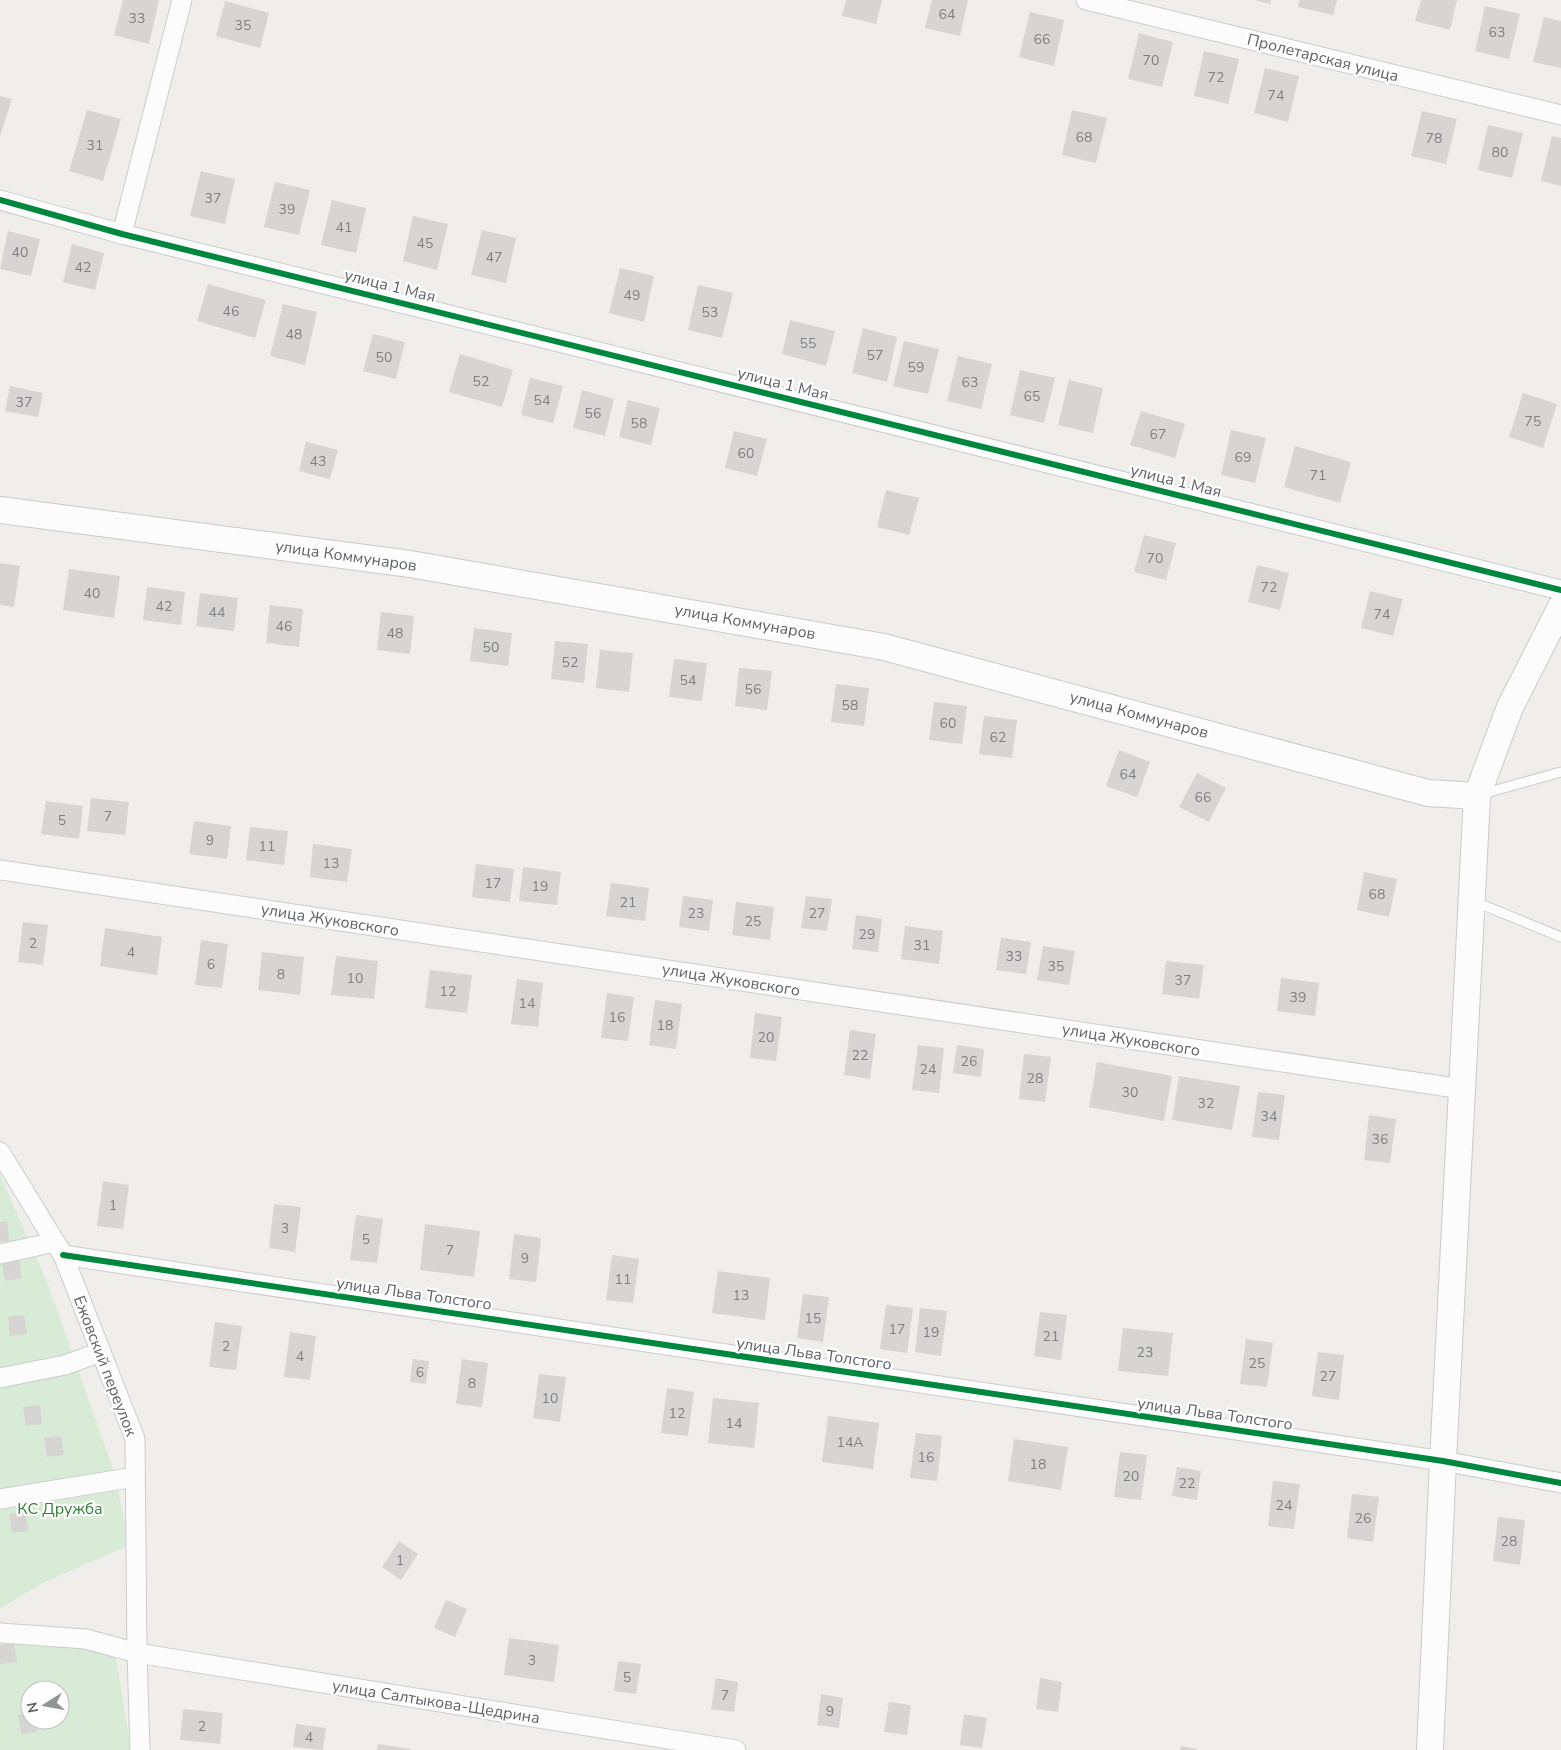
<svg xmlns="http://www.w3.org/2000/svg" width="1561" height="1750" viewBox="0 0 1561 1750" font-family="'Nunito Sans',sans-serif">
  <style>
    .green { fill: #d8ebd6; fill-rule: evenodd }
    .building { fill: #d6d5d3 }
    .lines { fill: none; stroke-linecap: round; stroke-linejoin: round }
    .lane-casing { stroke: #cbcccc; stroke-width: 11 }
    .street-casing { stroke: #cbcccc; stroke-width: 21 }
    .secondary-casing { stroke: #cacacb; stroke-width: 28 }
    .lane { stroke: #fdfcfc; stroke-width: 9 }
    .street { stroke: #fdfcfc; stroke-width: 19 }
    .secondary { stroke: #fdfcfc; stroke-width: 26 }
    .cycleway-casing { stroke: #fff; stroke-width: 9 }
    .cycleway { stroke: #00873e; stroke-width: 6 }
    .labels { text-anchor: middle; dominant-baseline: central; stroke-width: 4.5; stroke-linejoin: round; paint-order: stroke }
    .number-label { font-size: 14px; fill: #7e8184 }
    .street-label { font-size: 16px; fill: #5f6368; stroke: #fff }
    .park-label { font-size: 16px; fill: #348238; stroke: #fff }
  </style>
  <rect width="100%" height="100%" fill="#efeeea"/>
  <g class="green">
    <path d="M 0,1175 L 47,1282 L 112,1466 L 130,1545 L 42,1583 L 0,1609 Z"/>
    <path d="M 0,1635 L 86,1639 L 116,1658 L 131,1750 L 0,1750 ZM 30,1690 L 60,1690 L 60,1720 L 30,1720 Z"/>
  </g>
  <g class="building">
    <path d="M 123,0 L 159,0 L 149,44 L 114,35 Z"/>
    <path d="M 846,0 L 882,0 L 876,24 L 842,16 Z"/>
    <path d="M 932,0 L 968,0 L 960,36 L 925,28 Z"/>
    <path d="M 1255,0 L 1271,0 L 1270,4 Z"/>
    <path d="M 1300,0 L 1337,0 L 1333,15 L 1298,7 Z"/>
    <path d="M 1421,0 L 1457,0 L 1450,30 L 1415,21 Z"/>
    <path d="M 225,1 L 269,13 L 260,48 L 216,36 Z"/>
    <path d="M 1485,6 L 1520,14 L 1509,59 L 1475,51 Z"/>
    <path d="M 1030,12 L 1064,20 L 1054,66 L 1019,57 Z"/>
    <path d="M 1544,17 L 1561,21 L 1561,68 L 1533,62 Z"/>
    <path d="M 1139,33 L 1173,42 L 1162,87 L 1128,79 Z"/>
    <path d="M 1204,51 L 1239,59 L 1228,104 L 1194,96 Z"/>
    <path d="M 1265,68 L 1299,76 L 1288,122 L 1254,113 Z"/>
    <path d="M 0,96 L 12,99 L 0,136 Z"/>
    <path d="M 87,110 L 121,119 L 103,181 L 69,171 Z"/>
    <path d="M 1072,110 L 1107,118 L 1096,163 L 1062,155 Z"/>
    <path d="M 1422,111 L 1457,119 L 1446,164 L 1411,156 Z"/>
    <path d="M 1488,125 L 1523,133 L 1512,178 L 1478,170 Z"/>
    <path d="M 1552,136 L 1561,138 L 1561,186 L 1541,181 Z"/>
    <path d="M 201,171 L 235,179 L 225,224 L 190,216 Z"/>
    <path d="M 275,182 L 310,190 L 299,235 L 264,227 Z"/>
    <path d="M 332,200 L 366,208 L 356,253 L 321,245 Z"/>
    <path d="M 413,216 L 448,224 L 437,270 L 403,261 Z"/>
    <path d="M 482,230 L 516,238 L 506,283 L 471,275 Z"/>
    <path d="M 8,231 L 40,239 L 31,276 L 0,269 Z"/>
    <path d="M 72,244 L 104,253 L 95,290 L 63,282 Z"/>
    <path d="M 620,268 L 654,276 L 644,322 L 609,313 Z"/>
    <path d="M 208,284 L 266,300 L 255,338 L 197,321 Z"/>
    <path d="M 698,285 L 733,293 L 722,338 L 688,330 Z"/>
    <path d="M 283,304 L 317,312 L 305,365 L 270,356 Z"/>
    <path d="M 790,320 L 835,331 L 826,366 L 782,354 Z"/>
    <path d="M 863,328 L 897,337 L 887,382 L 852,373 Z"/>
    <path d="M 373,334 L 405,342 L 396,379 L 363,371 Z"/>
    <path d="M 904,341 L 939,349 L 928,394 L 893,386 Z"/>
    <path d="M 460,354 L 513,370 L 502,407 L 449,392 Z"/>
    <path d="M 958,356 L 992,364 L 981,409 L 947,401 Z"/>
    <path d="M 1020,370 L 1055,378 L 1044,423 L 1010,415 Z"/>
    <path d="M 530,378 L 563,386 L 553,423 L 521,415 Z"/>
    <path d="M 1069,380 L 1103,388 L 1093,433 L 1058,425 Z"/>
    <path d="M 10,386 L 43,393 L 38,417 L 5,411 Z"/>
    <path d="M 582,390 L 614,399 L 605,436 L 573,428 Z"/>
    <path d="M 1523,393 L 1557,404 L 1543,448 L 1509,437 Z"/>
    <path d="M 628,400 L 660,408 L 651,445 L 619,437 Z"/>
    <path d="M 1141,411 L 1185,424 L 1175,458 L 1130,445 Z"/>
    <path d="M 1231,430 L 1266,438 L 1255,483 L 1221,475 Z"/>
    <path d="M 734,431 L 767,439 L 757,476 L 725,468 Z"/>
    <path d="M 306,442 L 338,450 L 330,479 L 299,471 Z"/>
    <path d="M 1295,446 L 1351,462 L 1340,503 L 1284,487 Z"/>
    <path d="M 886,490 L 919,498 L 909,535 L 877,527 Z"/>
    <path d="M 1144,535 L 1176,543 L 1166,580 L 1134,572 Z"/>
    <path d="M 0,563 L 20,566 L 14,607 L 0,605 Z"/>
    <path d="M 1257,565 L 1289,573 L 1280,610 L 1248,602 Z"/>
    <path d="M 69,569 L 120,576 L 114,618 L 63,610 Z"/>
    <path d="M 147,587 L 185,592 L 181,625 L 143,620 Z"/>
    <path d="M 1370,591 L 1403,599 L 1393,636 L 1361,628 Z"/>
    <path d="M 200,593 L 238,598 L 234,631 L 196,626 Z"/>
    <path d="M 270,605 L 303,609 L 299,647 L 266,643 Z"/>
    <path d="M 381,612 L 414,616 L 410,654 L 377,650 Z"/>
    <path d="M 474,628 L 512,633 L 508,666 L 470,661 Z"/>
    <path d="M 555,641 L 588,644 L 584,683 L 551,679 Z"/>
    <path d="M 600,650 L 633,653 L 629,692 L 596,688 Z"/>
    <path d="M 674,659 L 707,663 L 702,701 L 669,697 Z"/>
    <path d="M 739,668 L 772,671 L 767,710 L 735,706 Z"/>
    <path d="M 836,684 L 869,688 L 864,726 L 831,722 Z"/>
    <path d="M 934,702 L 967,706 L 962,744 L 929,740 Z"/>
    <path d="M 984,716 L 1017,720 L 1012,758 L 979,754 Z"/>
    <path d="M 1119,750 L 1150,762 L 1137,797 L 1106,786 Z"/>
    <path d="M 1197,773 L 1226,788 L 1209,822 L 1179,807 Z"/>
    <path d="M 91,798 L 129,802 L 125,835 L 87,831 Z"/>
    <path d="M 46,801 L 83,806 L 79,839 L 41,834 Z"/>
    <path d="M 194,821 L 231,826 L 227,859 L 189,854 Z"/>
    <path d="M 250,827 L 288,831 L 284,865 L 246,860 Z"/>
    <path d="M 313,844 L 352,849 L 347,882 L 310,877 Z"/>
    <path d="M 476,864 L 514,869 L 510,902 L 472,897 Z"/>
    <path d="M 523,867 L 561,872 L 557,905 L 519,901 Z"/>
    <path d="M 1364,872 L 1397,879 L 1389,917 L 1357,910 Z"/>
    <path d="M 611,883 L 649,888 L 645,921 L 606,916 Z"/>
    <path d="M 683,896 L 713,900 L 709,931 L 679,927 Z"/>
    <path d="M 806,896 L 832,899 L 827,931 L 801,928 Z"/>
    <path d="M 736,902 L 774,907 L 770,940 L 732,935 Z"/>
    <path d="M 856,915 L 882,919 L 878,952 L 852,949 Z"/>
    <path d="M 23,922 L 48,925 L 43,965 L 18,962 Z"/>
    <path d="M 905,926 L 943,931 L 939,964 L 901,959 Z"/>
    <path d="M 105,928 L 162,937 L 157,975 L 100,966 Z"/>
    <path d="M 1001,938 L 1031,942 L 1026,974 L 996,970 Z"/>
    <path d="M 201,940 L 228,944 L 222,988 L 195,985 Z"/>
    <path d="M 1043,946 L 1075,951 L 1069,985 L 1037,980 Z"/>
    <path d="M 262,952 L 304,957 L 300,995 L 258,990 Z"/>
    <path d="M 336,956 L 378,961 L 374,999 L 331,995 Z"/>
    <path d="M 1166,961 L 1204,965 L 1199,999 L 1162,994 Z"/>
    <path d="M 430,970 L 472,975 L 467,1013 L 425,1008 Z"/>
    <path d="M 1281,978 L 1319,983 L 1315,1016 L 1277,1011 Z"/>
    <path d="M 517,979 L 543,983 L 538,1027 L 511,1024 Z"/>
    <path d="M 607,993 L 634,997 L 628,1041 L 601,1038 Z"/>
    <path d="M 655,1000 L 682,1004 L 676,1049 L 649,1045 Z"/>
    <path d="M 755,1013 L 782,1017 L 776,1061 L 750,1058 Z"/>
    <path d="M 850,1030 L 876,1034 L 870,1079 L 844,1075 Z"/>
    <path d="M 918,1045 L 944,1048 L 939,1093 L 912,1090 Z"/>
    <path d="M 957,1045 L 984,1049 L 981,1077 L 953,1073 Z"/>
    <path d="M 1024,1054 L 1051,1057 L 1045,1102 L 1019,1099 Z"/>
    <path d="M 1097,1062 L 1172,1076 L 1164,1121 L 1089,1107 Z"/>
    <path d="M 1179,1076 L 1240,1086 L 1232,1130 L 1172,1120 Z"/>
    <path d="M 1258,1092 L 1285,1095 L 1279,1140 L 1252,1137 Z"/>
    <path d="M 1369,1115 L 1396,1119 L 1390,1163 L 1364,1160 Z"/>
    <path d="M 103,1181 L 129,1185 L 123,1229 L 97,1226 Z"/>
    <path d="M 274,1204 L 301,1207 L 295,1252 L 269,1248 Z"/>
    <path d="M 356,1215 L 383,1219 L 377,1263 L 350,1260 Z"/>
    <path d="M 7,1221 L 9,1241 L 0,1242 L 0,1222 Z"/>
    <path d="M 425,1224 L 480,1231 L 474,1277 L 420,1270 Z"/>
    <path d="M 514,1234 L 541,1238 L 536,1282 L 509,1279 Z"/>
    <path d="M 612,1255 L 639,1259 L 633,1303 L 606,1300 Z"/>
    <path d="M 19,1259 L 22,1278 L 5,1281 L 2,1262 Z"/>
    <path d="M 718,1271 L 770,1278 L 765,1320 L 712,1313 Z"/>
    <path d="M 803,1294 L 829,1297 L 823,1342 L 797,1338 Z"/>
    <path d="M 886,1305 L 913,1308 L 907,1353 L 880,1349 Z"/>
    <path d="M 920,1308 L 947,1311 L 941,1356 L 915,1352 Z"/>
    <path d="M 1040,1312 L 1067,1315 L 1061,1360 L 1034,1356 Z"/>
    <path d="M 24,1315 L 27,1334 L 10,1336 L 8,1317 Z"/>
    <path d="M 215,1322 L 242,1326 L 236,1370 L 209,1367 Z"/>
    <path d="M 1123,1328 L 1173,1333 L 1168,1376 L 1118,1371 Z"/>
    <path d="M 290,1332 L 316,1336 L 310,1380 L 284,1377 Z"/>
    <path d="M 1246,1339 L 1273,1343 L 1267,1387 L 1240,1384 Z"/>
    <path d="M 1318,1352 L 1344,1355 L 1339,1400 L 1312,1396 Z"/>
    <path d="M 413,1359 L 429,1361 L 426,1384 L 410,1382 Z"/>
    <path d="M 462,1359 L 488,1363 L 482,1407 L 456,1404 Z"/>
    <path d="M 539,1374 L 566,1377 L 560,1422 L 533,1418 Z"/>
    <path d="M 667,1388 L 694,1392 L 688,1436 L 661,1433 Z"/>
    <path d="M 713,1398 L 759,1403 L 754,1448 L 708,1443 Z"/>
    <path d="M 40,1405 L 42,1424 L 26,1426 L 23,1407 Z"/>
    <path d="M 828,1416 L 879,1423 L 873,1469 L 822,1462 Z"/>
    <path d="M 916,1433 L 942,1436 L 937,1481 L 910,1478 Z"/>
    <path d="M 61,1436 L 64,1455 L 47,1457 L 44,1438 Z"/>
    <path d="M 1014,1439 L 1068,1447 L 1061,1490 L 1008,1481 Z"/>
    <path d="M 1120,1452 L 1147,1455 L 1141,1500 L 1114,1497 Z"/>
    <path d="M 1177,1467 L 1201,1471 L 1197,1500 L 1172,1496 Z"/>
    <path d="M 1273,1481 L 1300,1484 L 1294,1529 L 1268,1526 Z"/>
    <path d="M 1352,1494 L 1379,1497 L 1373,1542 L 1347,1538 Z"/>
    <path d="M 26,1511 L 28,1531 L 12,1533 L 9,1514 Z"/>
    <path d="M 1498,1517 L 1525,1520 L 1520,1565 L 1493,1561 Z"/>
    <path d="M 399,1541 L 418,1554 L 401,1580 L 382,1567 Z"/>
    <path d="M 446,1600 L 467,1609 L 455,1637 L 434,1628 Z"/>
    <path d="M 509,1638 L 559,1645 L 554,1682 L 504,1675 Z"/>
    <path d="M 14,1643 L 17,1662 L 0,1664 L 0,1645 Z"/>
    <path d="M 618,1661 L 641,1664 L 636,1694 L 614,1691 Z"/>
    <path d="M 716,1678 L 738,1682 L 734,1712 L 711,1709 Z"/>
    <path d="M 1040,1678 L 1062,1682 L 1058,1712 L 1036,1709 Z"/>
    <path d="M 821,1694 L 843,1698 L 839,1728 L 817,1725 Z"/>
    <path d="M 889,1702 L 911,1705 L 907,1735 L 884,1732 Z"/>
    <path d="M 183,1709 L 223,1713 L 220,1744 L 180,1740 Z"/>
    <path d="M 30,1713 L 30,1720 L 35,1720 L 37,1732 L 21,1734 L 18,1715 Z"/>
    <path d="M 964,1714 L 987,1718 L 982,1748 L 960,1745 Z"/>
    <path d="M 296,1724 L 326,1728 L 323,1750 L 293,1747 Z"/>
    <path d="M 378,1744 L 411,1749 L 411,1750 L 377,1750 Z"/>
    <path d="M 1181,1746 L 1197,1749 L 1197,1750 L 1180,1750 Z"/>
  </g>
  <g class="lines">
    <defs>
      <g id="lane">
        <path d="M 1482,794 L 1561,772"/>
        <path d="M 1473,901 L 1561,937"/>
      </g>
      <g id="street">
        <path d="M 1086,0 L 1561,115"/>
        <path d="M 0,200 L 122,234 L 1561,590"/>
        <path d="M 122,234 L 182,0"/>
        <path d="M 0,870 L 1462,1089"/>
        <path d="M 0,1152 L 63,1255 L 135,1439 L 137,1653 L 140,1750"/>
        <path d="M 0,1254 L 55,1242"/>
        <path d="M 63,1255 L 1443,1461 L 1561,1483"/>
        <path d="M 0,1378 L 65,1365 L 101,1352"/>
        <path d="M 0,1499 L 135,1477"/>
        <path d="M 0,1633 L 86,1639 L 137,1653 L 736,1750"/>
      </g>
      <g id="secondary">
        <path d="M 0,510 L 410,564 L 884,647 L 1428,793 L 1477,796"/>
        <path d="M 1430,1750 L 1443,1461 L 1477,796 L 1510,707 L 1561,607"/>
      </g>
    </defs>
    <use href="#lane" class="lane-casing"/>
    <use href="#street" class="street-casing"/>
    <use href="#secondary" class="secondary-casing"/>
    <use href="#lane" class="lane"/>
    <use href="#street" class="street"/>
    <use href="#secondary" class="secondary"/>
    <defs>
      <g id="cycleway">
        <path d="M 0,200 L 122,234 L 1561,590"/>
        <path d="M 63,1255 L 1443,1461 L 1561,1483"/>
      </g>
    </defs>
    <use href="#cycleway" class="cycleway-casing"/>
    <use href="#cycleway" class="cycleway"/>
  </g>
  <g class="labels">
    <g class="number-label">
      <text x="947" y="14">64</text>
      <text x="137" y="18">33</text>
      <text x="243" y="25">35</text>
      <text x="1497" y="32">63</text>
      <text x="1042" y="39">66</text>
      <text x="1151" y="60">70</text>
      <text x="1216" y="77">72</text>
      <text x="1276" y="95">74</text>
      <text x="1084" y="137">68</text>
      <text x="1434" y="138">78</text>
      <text x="95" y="145">31</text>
      <text x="1500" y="152">80</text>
      <text x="213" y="198">37</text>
      <text x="287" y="209">39</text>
      <text x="344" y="227">41</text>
      <text x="425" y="243">45</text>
      <text x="20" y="252">40</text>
      <text x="494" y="257">47</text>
      <text x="83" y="267">42</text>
      <text x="632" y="295">49</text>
      <text x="231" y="311">46</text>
      <text x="710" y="312">53</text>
      <text x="294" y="334">48</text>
      <text x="808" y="343">55</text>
      <text x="875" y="355">57</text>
      <text x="384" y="357">50</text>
      <text x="916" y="367">59</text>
      <text x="481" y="381">52</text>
      <text x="970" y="382">63</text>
      <text x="1032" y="396">65</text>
      <text x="542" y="400">54</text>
      <text x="24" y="402">37</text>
      <text x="593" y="413">56</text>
      <text x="1533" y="421">75</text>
      <text x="639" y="423">58</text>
      <text x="1158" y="434">67</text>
      <text x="746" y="453">60</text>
      <text x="1243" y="457">69</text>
      <text x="318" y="461">43</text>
      <text x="1318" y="475">71</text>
      <text x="1155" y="558">70</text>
      <text x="1269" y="587">72</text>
      <text x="92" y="593">40</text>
      <text x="164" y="606">42</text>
      <text x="217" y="612">44</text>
      <text x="1382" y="614">74</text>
      <text x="284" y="626">46</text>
      <text x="395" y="633">48</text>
      <text x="491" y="647">50</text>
      <text x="570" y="662">52</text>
      <text x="688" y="680">54</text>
      <text x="753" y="689">56</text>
      <text x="850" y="705">58</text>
      <text x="948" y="723">60</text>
      <text x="998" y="737">62</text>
      <text x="1128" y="774">64</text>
      <text x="1203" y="797">66</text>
      <text x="108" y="816">7</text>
      <text x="62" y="820">5</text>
      <text x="210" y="840">9</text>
      <text x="267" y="846">11</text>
      <text x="331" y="863">13</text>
      <text x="493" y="883">17</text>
      <text x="540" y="886">19</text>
      <text x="1377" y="894">68</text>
      <text x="628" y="902">21</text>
      <text x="696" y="913">23</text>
      <text x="817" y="913">27</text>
      <text x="753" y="921">25</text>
      <text x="867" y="934">29</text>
      <text x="33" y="943">2</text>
      <text x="922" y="945">31</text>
      <text x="131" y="952">4</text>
      <text x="1014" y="956">33</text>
      <text x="211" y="964">6</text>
      <text x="1056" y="966">35</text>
      <text x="281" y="974">8</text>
      <text x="355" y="978">10</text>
      <text x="1183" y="980">37</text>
      <text x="448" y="991">12</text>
      <text x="1298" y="997">39</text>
      <text x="527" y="1003">14</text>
      <text x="617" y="1017">16</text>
      <text x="665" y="1025">18</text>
      <text x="766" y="1037">20</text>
      <text x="860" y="1055">22</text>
      <text x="969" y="1061">26</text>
      <text x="928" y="1069">24</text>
      <text x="1035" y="1078">28</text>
      <text x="1130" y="1092">30</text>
      <text x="1206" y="1103">32</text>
      <text x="1269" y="1116">34</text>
      <text x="1380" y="1139">36</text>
      <text x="113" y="1205">1</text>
      <text x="285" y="1228">3</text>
      <text x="366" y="1239">5</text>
      <text x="450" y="1250">7</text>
      <text x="525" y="1258">9</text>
      <text x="623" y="1279">11</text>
      <text x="741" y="1295">13</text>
      <text x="813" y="1318">15</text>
      <text x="897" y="1329">17</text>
      <text x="931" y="1332">19</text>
      <text x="1051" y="1336">21</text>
      <text x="226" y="1346">2</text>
      <text x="1145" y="1352">23</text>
      <text x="300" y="1356">4</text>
      <text x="1257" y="1363">25</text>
      <text x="420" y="1372">6</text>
      <text x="1328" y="1376">27</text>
      <text x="472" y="1383">8</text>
      <text x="550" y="1398">10</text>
      <text x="677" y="1413">12</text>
      <text x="734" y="1423">14</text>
      <text x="850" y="1442">14А</text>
      <text x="926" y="1457">16</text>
      <text x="1038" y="1464">18</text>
      <text x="1131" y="1476">20</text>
      <text x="1187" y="1483">22</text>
      <text x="1284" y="1505">24</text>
      <text x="1363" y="1518">26</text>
      <text x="1509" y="1541">28</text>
      <text x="400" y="1560">1</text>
      <text x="532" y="1660">3</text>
      <text x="627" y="1677">5</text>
      <text x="725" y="1695">7</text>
      <text x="830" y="1711">9</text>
      <text x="202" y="1726">2</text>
      <text x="309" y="1737">4</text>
    </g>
    <g class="street-label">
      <text transform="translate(1323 58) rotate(14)">Пролетарская улица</text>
      <text transform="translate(390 286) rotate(14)">улица 1 Мая</text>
      <text transform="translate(783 384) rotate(14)">улица 1 Мая</text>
      <text transform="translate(1176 481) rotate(14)">улица 1 Мая</text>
      <text transform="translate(346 556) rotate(8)">улица Коммунаров</text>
      <text transform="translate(745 622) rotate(10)">улица Коммунаров</text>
      <text transform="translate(1139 715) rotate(15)">улица Коммунаров</text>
      <text transform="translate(330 920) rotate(9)">улица Жуковского</text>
      <text transform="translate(731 980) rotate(9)">улица Жуковского</text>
      <text transform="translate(1131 1040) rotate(9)">улица Жуковского</text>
      <text transform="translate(414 1294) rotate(8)">улица Льва Толстого</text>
      <text transform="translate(814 1354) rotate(8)">улица Льва Толстого</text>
      <text transform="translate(105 1366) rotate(69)">Ежовский переулок</text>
      <text transform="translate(1215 1414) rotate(8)">улица Льва Толстого</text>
      <text transform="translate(436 1702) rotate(9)">улица Салтыкова-Щедрина</text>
    </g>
    <g class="park-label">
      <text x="60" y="1509">КС Дружба</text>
    </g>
  </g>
  <g transform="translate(45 1705) rotate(259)"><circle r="24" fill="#ffffff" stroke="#bfc1c3"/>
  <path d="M0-4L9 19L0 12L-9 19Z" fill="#919496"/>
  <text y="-8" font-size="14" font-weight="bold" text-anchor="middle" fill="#5f6368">N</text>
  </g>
</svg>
